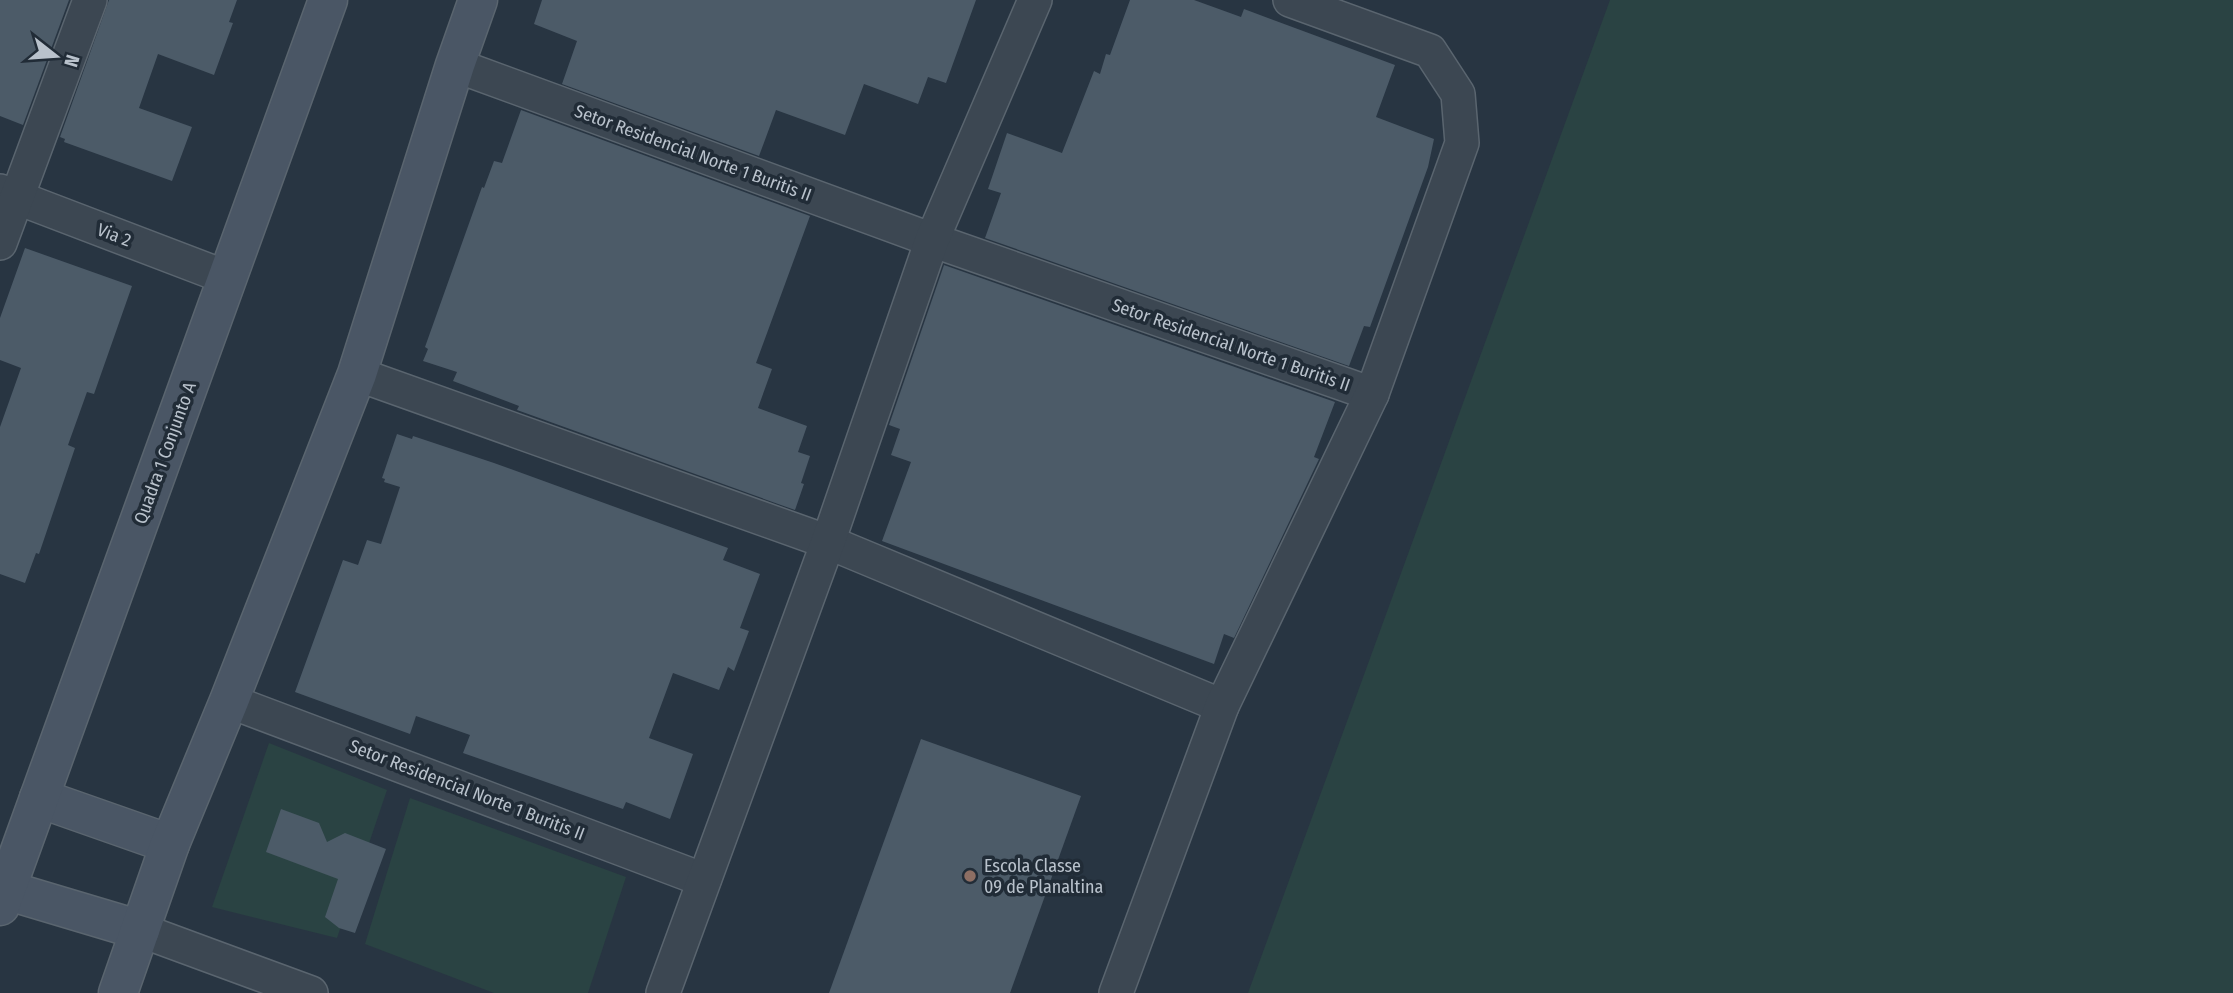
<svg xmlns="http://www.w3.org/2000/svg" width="2233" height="993" viewBox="0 0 2233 993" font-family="'Fira Sans Condensed',sans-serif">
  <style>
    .green { fill: #2a4343 }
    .building { fill: #4c5b68 }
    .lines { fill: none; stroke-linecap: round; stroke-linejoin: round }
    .street-casing { stroke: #5a656f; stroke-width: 36 }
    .secondary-casing { stroke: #5a656f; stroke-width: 41 }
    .street { stroke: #3c4752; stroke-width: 33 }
    .secondary { stroke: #4a5665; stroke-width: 38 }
    .education-dot { fill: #8d6e63; stroke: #212c37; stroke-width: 2.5 }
    .labels { text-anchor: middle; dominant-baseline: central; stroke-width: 7; stroke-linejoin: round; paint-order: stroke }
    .street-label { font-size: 18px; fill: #b9c2cc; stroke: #212c37 }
    .poi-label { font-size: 18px; fill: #b9c2cc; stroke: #212c37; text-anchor: start }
  </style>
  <rect width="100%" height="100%" fill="#283542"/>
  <g class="green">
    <path d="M 1610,0 L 2233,0 L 2233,993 L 1248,993 Z"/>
    <path d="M 269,743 L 387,790 L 337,938 L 212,907 Z"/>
    <path d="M 410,798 L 626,877 L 588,993 L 494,993 L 365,944 Z"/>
  </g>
  <g class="building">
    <path d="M 0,0 L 69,0 L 23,125 L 0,116 Z"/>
    <path d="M 109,0 L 237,0 L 229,22 L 233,23 L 214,75 L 158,54 L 139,108 L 192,127 L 172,181 L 64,142 L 65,139 L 60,137 Z"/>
    <path d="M 542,0 L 976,0 L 946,83 L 928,77 L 918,104 L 864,84 L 845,135 L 776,110 L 759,156 L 562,84 L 577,41 L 534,24 Z"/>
    <path d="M 1130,0 L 1194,0 L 1241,17 L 1244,9 L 1395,65 L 1376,117 L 1434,139 L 1428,167 L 1370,327 L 1364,326 L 1349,366 L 985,238 L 1001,193 L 988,189 L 1007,133 L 1062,153 L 1094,71 L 1100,74 L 1106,54 L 1110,55 Z"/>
    <path d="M 521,110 L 810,216 L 756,363 L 772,369 L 758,408 L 807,426 L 798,452 L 810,456 L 801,483 L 804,484 L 795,510 L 517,410 L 519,406 L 453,381 L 457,372 L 423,361 L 428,349 L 425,347 L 482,187 L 484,188 L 494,161 L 502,163 Z"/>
    <path d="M 25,248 L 132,286 L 94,394 L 87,392 L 68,445 L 75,448 L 39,554 L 36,553 L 25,583 L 0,574 L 0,427 L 21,368 L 0,360 L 0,318 Z"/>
    <path d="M 944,265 L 1335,402 L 1314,457 L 1319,459 L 1234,638 L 1224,634 L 1214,664 L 882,541 L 911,462 L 891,455 L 900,429 L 889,425 Z"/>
    <path d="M 397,434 L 412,439 L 413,436 L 494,463 L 728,548 L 723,560 L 760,574 L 740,628 L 749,631 L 734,671 L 728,667 L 719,690 L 673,673 L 649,738 L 693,754 L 670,819 L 626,802 L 623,809 L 463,753 L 470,735 L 416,716 L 410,734 L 295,692 L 343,560 L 358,565 L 367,540 L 381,544 L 400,487 L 384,482 L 385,479 L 382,478 Z"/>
    <path d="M 921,739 L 1081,796 L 1010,993 L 829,993 Z"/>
    <path d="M 281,809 L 319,823 L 327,842 L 345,833 L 386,849 L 355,933 L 339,928 L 325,917 L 338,879 L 266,852 Z"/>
  </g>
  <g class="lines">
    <defs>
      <g id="street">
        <path d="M 455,65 L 932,240 L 1372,394"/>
        <path d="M 0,191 L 228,278"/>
        <path d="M 0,243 L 90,0"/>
        <path d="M 357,374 L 828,542 L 1222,706"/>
        <path d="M 229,701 L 704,880"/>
        <path d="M 140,930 L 311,993"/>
        <path d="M 663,993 L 828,542 L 932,240 L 1035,0"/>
        <path d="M 1116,993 L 1222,706 L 1372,394 L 1462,143 L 1458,94 L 1430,51 L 1290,0"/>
      </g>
      <g id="secondary">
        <path d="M 39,798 L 170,844"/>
        <path d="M 6,890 L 140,930"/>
        <path d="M 0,906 L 328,0"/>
        <path d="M 118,993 L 170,844 L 229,701 L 357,374 L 455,65 L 478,0"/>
      </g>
    </defs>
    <use href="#street" class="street-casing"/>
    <use href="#secondary" class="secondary-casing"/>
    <use href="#street" class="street"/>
    <use href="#secondary" class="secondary"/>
  </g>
  <circle class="education-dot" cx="970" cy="876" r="7"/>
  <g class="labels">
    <g class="street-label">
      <text transform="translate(693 153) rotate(20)">Setor Residencial Norte 1 Buritis II</text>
      <text transform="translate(114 235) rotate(21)">Via 2</text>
      <text transform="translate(1231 345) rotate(19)">Setor Residencial Norte 1 Buritis II</text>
      <text transform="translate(165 453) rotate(-70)">Quadra 1 Conjunto A</text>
      <text transform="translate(467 790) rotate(21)">Setor Residencial Norte 1 Buritis II</text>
    </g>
    <g class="poi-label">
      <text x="984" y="866">Escola Classe<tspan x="984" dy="21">09 de Planaltina</tspan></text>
    </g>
  </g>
  <g transform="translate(56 56) rotate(107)" stroke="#212c37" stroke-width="5" paint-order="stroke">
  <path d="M0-5L12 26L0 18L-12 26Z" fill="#b9c2cc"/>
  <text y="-10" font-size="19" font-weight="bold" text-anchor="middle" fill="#b9c2cc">N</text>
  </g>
</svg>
